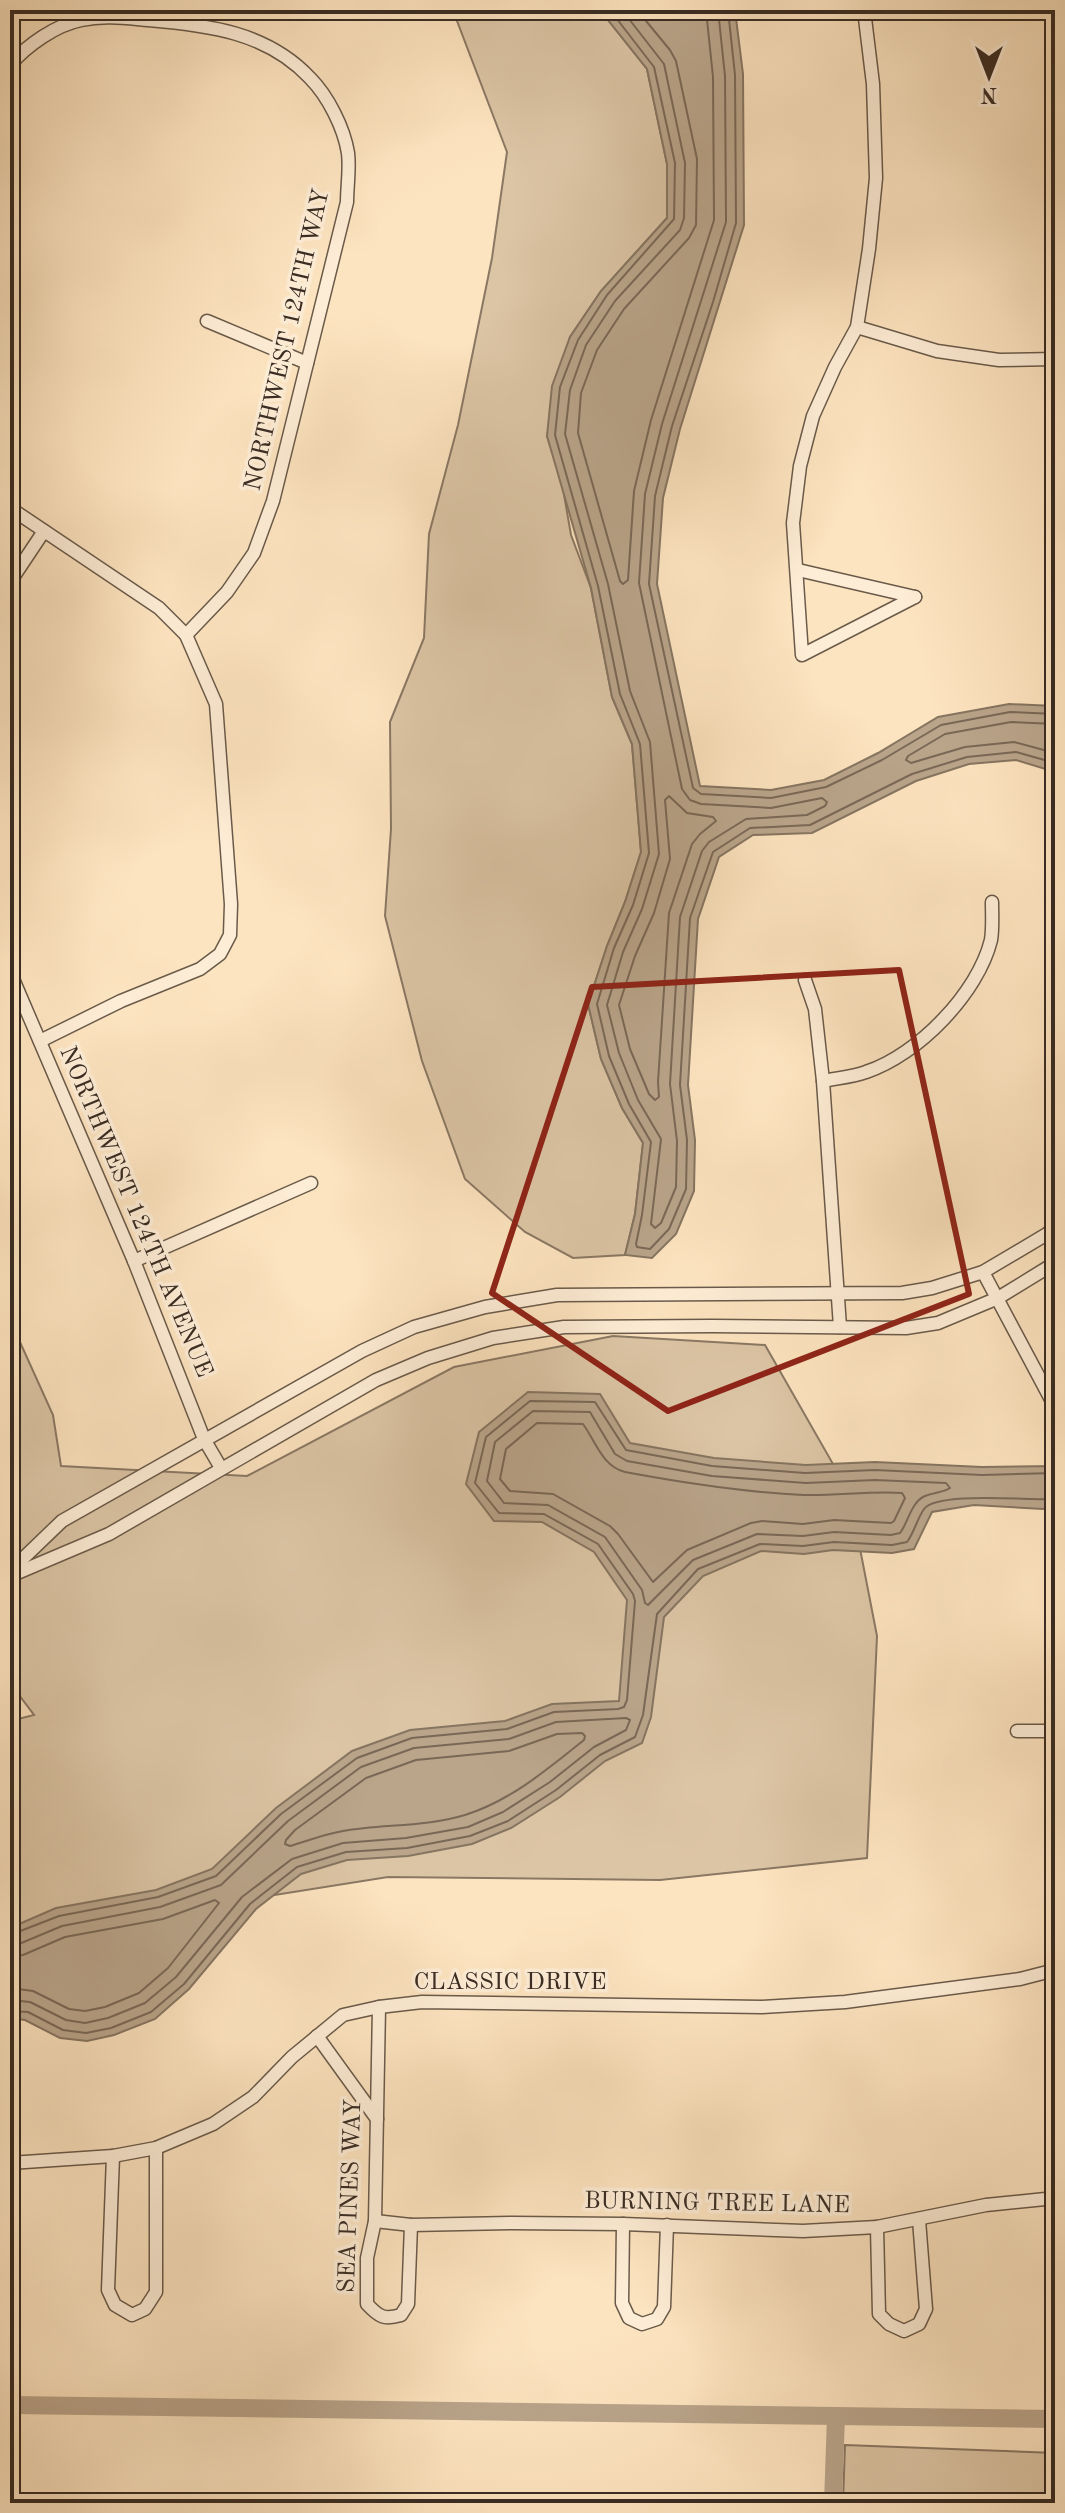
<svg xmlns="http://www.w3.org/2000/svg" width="1065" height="2513" viewBox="0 0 1065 2513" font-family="'Old Standard TT',serif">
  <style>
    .green { fill: #dcc5a5; stroke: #8a7864; stroke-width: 2 }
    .water { fill: #baa58b; stroke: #867561; stroke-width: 2 }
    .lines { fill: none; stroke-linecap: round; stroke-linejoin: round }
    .shore { stroke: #7a6857; stroke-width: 2 }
    .canal { stroke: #baa58b; stroke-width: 18 }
    .minor-casing { stroke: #6a5a4a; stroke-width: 15 }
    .minor { stroke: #feedd6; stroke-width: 12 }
    .marked { fill: none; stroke: #8f2418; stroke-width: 6; stroke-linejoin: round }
    .labels { text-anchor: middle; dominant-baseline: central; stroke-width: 7; stroke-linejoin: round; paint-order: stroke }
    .street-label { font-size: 24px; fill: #392c23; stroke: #feedd6 }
  </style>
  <rect width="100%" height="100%" fill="#fde4c0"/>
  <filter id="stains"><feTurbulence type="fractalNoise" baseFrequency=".0025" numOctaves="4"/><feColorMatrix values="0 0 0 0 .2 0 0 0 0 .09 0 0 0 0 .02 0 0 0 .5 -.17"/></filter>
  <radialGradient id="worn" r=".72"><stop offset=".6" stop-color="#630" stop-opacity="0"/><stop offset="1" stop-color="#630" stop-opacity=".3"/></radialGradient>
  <g class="green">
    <path d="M 449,10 L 600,10 L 647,69 L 667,164 L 667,218 L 601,291 L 570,337 L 547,436 L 562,483 L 571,535 L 591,588 L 612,697 L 632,744 L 641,852 L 625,902 L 607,946 L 588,1004 L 601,1059 L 622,1108 L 643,1143 L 635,1214 L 625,1255 L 573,1258 L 525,1232 L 465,1179 L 422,1061 L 385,916 L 391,829 L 390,722 L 424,638 L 429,534 L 458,425 L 492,258 L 507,152 L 457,21 Z"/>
    <path d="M 10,1320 L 53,1415 L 61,1466 L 247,1476 L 454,1367 L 613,1336 L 765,1345 L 849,1492 L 877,1636 L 867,1858 L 660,1880 L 388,1877 L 231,1902 L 10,1988 L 10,1721 L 34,1715 L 10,1683 Z"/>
    <path d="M 845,2445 L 1055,2453 L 1055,2503 L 843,2503 Z"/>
  </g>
  <g class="water">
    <path d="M 600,10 L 735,10 L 743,74 L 744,225 L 680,429 L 663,498 L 657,584 L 700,786 L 771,790 L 824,780 L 878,753 L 938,717 L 1009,704 L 1055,706 L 1055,772 L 1016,760 L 969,764 L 916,781 L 812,833 L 753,835 L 719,857 L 698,919 L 688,1085 L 695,1140 L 694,1191 L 676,1234 L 652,1258 L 625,1255 L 635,1214 L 643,1143 L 622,1108 L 601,1059 L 588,1004 L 607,946 L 625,902 L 641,852 L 632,744 L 612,697 L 591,588 L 547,436 L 552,386 L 570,337 L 601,291 L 667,218 L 667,164 L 647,69 Z"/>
    <path d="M 528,1392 L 600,1394 L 630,1443 L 714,1458 L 806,1465 L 875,1462 L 982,1467 L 1055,1466 L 1055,1506 L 1043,1509 L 974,1505 L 932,1512 L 914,1549 L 892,1553 L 833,1550 L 804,1554 L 761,1551 L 703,1576 L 664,1617 L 651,1717 L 642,1743 L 605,1761 L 560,1797 L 511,1828 L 472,1844 L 408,1856 L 347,1860 L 301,1874 L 256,1909 L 189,1989 L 155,2019 L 114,2035 L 87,2041 L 60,2038 L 25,2020 L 10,2018 L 10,1928 L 56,1908 L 156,1890 L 212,1869 L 276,1808 L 352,1751 L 410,1730 L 505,1721 L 552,1704 L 619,1701 L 627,1600 L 594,1552 L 542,1522 L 494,1521 L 466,1484 L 479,1432 Z"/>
  </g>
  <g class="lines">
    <g class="shore">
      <path d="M 610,10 L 654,67 L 675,163 L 674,219 L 607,295 L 578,340 L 560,387 L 555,435 L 598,586 L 620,694 L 640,744 L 649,853 L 633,905 L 614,948 L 597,1004 L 609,1056 L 629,1104 L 651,1142 L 642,1215 L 636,1244 L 637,1247 L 650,1249 L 669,1229 L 686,1189 L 687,1140 L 680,1085 L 690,918 L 713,852 L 750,828 L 810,825 L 912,774 L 967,757 L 1016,752 L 1055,763"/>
      <path d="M 622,10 L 664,64 L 685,163 L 684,218 L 680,230 L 615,301 L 586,345 L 570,390 L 565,434 L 608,584 L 630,691 L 650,742 L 659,854 L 642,909 L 623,952 L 607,1005 L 619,1053 L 638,1100 L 661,1139 L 651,1224 L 655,1228 L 661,1223 L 676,1187 L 677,1141 L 670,1084 L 680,917 L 702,851 L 709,842 L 746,819 L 807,815 L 825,806 L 827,802 L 822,798 L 771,808 L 701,804 L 690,800 L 682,789 L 639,583 L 645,494 L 662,424 L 726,222 L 725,76 L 718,10"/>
      <path d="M 637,10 L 670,50 L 676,61 L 697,159 L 696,225 L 689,238 L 624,309 L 597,350 L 581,393 L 578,433 L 620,581 L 623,584 L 628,580 L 634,491 L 651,420 L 714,220 L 713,77 L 706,10"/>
      <path d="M 728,10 L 735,75 L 736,223 L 713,302 L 672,426 L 655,496 L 649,584 L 693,788 L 701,794 L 771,798 L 826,787 L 882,760 L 941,725 L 1010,712 L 1055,714"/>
      <path d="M 1055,724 L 1011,722 L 945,734 L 908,756 L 906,760 L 911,763 L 965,747 L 1014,742 L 1055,753"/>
      <path d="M 669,796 L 687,813 L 713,817 L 716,821 L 700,834 L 692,844 L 669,913 L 658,1082 L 659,1097 L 655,1100 L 649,1094 L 630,1049 L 619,1005 L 635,956 L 654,913 L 670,859 L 665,800 Z"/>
      <path d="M 533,1411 L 590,1412 L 615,1454 L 627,1461 L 712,1476 L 806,1483 L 875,1480 L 946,1483 L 950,1488 C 942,1493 934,1492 925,1496 C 911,1502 908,1523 900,1533 L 891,1535 L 834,1532 L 803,1536 L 757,1534 L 693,1560 L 648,1605 L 645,1603 L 642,1590 L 605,1537 L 548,1505 L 504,1503 L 487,1481 L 495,1442 Z"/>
      <path d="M 537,1423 L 583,1424 C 596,1442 602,1466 625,1472 C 684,1483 743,1492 803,1495 C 836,1496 869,1491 902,1493 L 905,1498 L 894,1521 L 891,1523 L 834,1520 L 803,1524 L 762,1521 L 751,1523 L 687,1550 L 653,1582 L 618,1534 L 610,1526 L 553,1494 L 510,1491 L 500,1479 L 506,1449 Z"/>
      <path d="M 582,1733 L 585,1736 L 584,1740 C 548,1769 510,1801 465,1815 C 425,1827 383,1824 343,1831 C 325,1834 307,1841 290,1846 L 285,1844 L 286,1840 L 295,1830 L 366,1778 L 416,1760 L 509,1751 L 557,1734 Z"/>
      <path d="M 10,1935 L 59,1916 L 158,1897 L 216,1876 L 281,1814 L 357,1758 L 412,1738 L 507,1729 L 554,1712 L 618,1709 L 624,1707 L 627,1700 L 635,1601 L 633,1594 L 598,1544 L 544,1514 L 499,1513 L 475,1483 L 486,1437 L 530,1401 L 595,1402 L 626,1450 L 712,1466 L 805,1473 L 875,1470 L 982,1475 L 1055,1473"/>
      <path d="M 10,1945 L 19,1944 L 62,1926 L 160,1907 L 221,1885 L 288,1821 L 361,1767 L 414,1748 L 509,1739 L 556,1722 L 626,1718 L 630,1720 L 626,1730 L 594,1747 L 550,1782 L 503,1812 L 468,1827 L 406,1838 L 343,1843 L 292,1859 L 242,1897 L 176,1977 L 145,2003 L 108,2018 L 85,2023 L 66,2020 L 30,2002 L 10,2000"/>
      <path d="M 10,1957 L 23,1955 L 65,1937 L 163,1919 L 215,1900 L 219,1903 L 168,1968 L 139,1993 L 105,2007 L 85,2011 L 69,2009 L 33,1991 L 10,1988"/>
      <path d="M 10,2011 L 28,2012 L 63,2030 L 86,2033 L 111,2028 L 151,2012 L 184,1984 L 250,1904 L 297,1867 L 346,1852 L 407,1848 L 470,1836 L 508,1821 L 556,1790 L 600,1755 L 635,1737 L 643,1715 L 657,1614 L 698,1569 L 760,1544 L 803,1546 L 834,1542 L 892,1545 L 907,1542 C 914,1533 917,1519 924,1509 C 938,1491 1031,1501 1055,1499"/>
    </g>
    <g class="canal">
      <path d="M 10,2405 L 1055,2419"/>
      <path d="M 833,2503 L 836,2416"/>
    </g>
    <defs>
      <g id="minor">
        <path d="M 864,10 L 873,84 L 876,178 L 869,249 L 857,327 L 835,367 L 813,416 L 800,466 L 793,523 L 802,655 L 915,597"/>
        <path d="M 10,65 C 27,45 56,25 81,20 C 104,15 125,18 148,20 C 208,25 267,32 310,78 C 328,96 344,128 348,153 C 350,169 347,187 347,202 L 273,501 L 254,553 L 227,592 L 186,635"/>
        <path d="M 207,321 L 307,363"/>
        <path d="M 857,327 L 937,351 L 999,360 L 1055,359"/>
        <path d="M 10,508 L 159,608 L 186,635 L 216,704 L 231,904 L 230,935 L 220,954 L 200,969 L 121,1001 L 40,1041"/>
        <path d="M 798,570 L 915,597"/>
        <path d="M 10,582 L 44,531"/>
        <path d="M 10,972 L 134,1261 L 204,1439 L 221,1468"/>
        <path d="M 805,980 L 815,1009 L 823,1081 L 840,1327"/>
        <path d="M 823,1081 C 837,1078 853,1077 866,1072 C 918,1055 978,993 991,940 C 993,928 992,914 992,902"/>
        <path d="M 134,1261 L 311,1183"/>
        <path d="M 983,1272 L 1055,1407"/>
        <path d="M 10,1571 L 62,1521 L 362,1351 L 414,1327 L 485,1307 L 557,1295 L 902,1293 L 932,1288 L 983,1272 L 1047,1234 L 1055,1226"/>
        <path d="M 10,1576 L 109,1534 L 376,1380 L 428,1358 L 493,1338 L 564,1327 L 712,1326 L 906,1328 L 938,1323 L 998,1298 L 1055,1263"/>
        <path d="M 1017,1731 L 1055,1731"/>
        <path d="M 379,2007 L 375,2221 L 367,2258 L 367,2304 C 379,2317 384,2320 401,2315 L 408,2304 L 411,2225"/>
        <path d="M 317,2036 L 377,2119"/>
        <path d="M 113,2156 L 108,2290 L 115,2305 L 132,2315 L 145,2309 L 156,2292 L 156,2148"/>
        <path d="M 10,2163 L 113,2156 L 156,2148 L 213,2124 L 253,2097 L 292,2057 L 343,2015 L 379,2007 L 422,2002 L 762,2007 L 845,2002 L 1020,1979 L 1055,1970"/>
        <path d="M 375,2221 L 411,2225 L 512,2223 L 623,2224 L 803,2231 L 877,2227 L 986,2205 L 1055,2198"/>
        <path d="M 623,2224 L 622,2303 L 629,2318 L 642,2324 L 657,2319 L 664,2307 L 667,2225"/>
        <path d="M 877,2227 L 879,2314 L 889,2324 L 904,2331 L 919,2324 L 926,2309 L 919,2220"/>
      </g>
    </defs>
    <use href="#minor" class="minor-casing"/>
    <use href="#minor" class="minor"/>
  </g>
  <path class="marked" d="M 899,970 L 969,1294 L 668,1411 L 492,1293 L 592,987 Z"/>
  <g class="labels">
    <g class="street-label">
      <text transform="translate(288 340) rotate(-77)">NORTHWEST 124TH WAY</text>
      <text transform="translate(135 1212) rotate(67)">NORTHWEST 124TH AVENUE</text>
      <text x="510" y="1983">CLASSIC DRIVE</text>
      <text transform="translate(351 2196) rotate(-88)">SEA PINES WAY</text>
      <text transform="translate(717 2204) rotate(1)">BURNING TREE LANE</text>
    </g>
  </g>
  <rect width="1065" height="2513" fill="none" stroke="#fde4c0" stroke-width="40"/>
  <rect x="12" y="12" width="1041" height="2489" fill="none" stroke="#392c23" stroke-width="4"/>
  <rect x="20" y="20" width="1025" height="2473" fill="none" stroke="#392c23" stroke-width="2"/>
  <g transform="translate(989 76) rotate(180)" stroke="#feedd6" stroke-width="6" paint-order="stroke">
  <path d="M0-6L14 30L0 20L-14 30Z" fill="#392c23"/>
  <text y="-12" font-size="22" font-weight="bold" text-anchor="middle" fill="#392c23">N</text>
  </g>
  <rect width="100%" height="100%" filter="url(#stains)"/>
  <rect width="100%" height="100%" fill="url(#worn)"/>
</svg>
